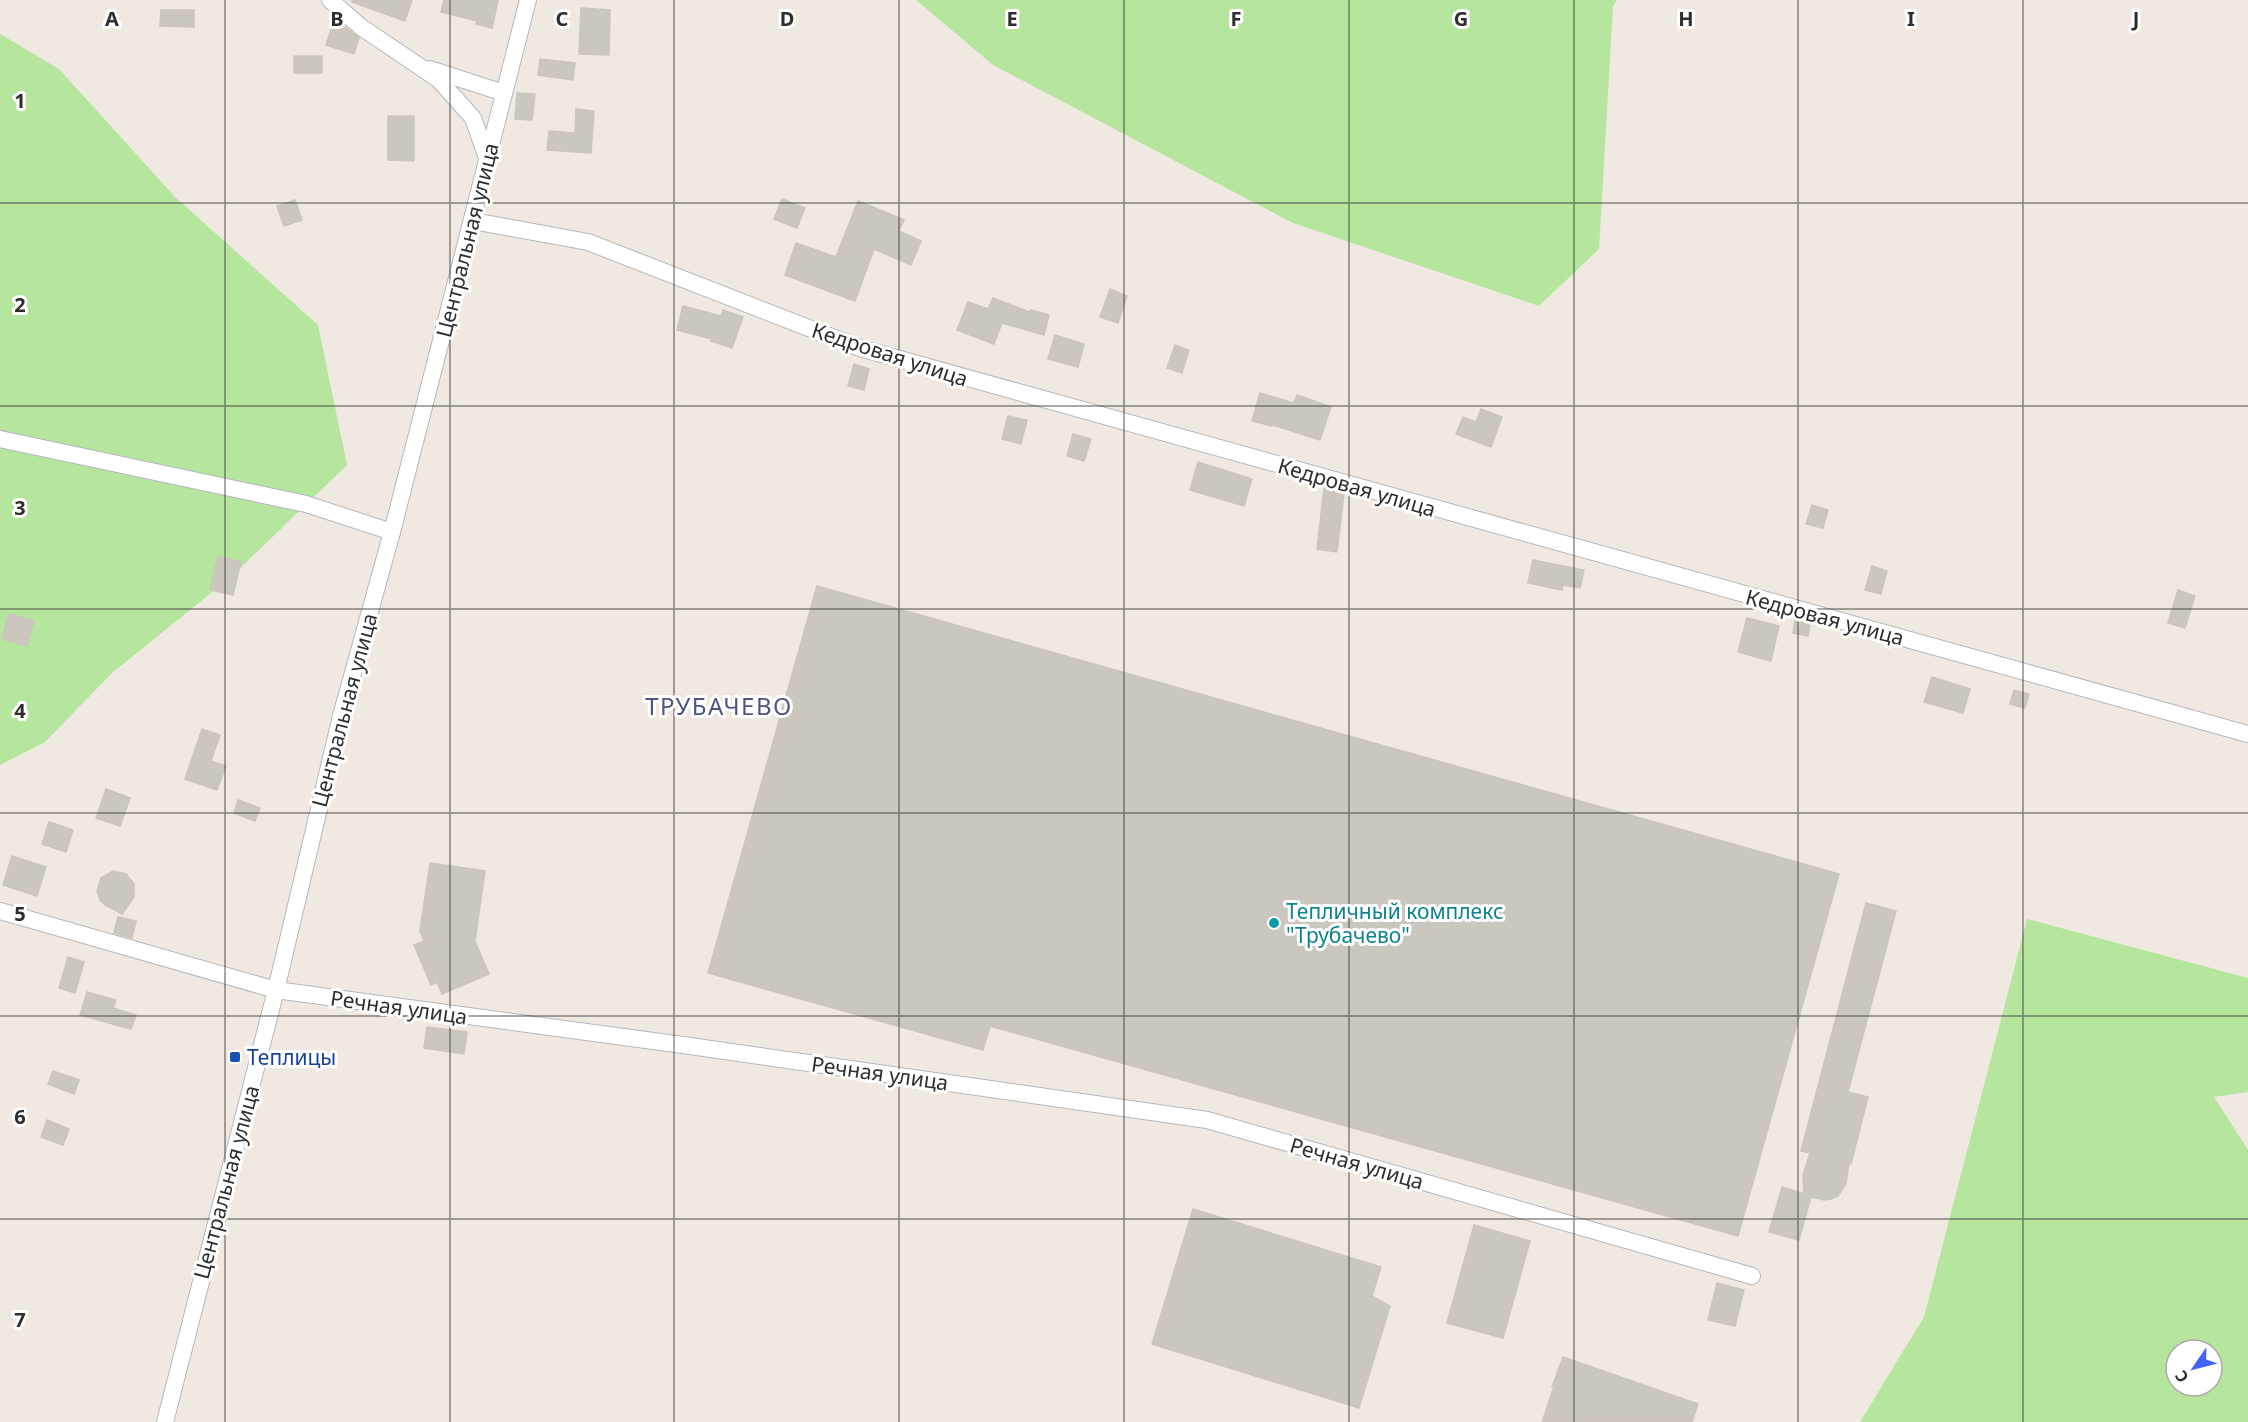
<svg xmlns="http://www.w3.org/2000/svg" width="2248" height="1422" viewBox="0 0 2248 1422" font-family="'Noto Sans',sans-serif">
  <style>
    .green { fill: #b6e59e; fill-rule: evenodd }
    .building { fill: #cbc7bf; stroke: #cbc5ba; stroke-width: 1.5 }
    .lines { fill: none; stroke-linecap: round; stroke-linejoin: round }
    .street-casing { stroke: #b4b7c1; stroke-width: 18 }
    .street { stroke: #fff; stroke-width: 16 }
    .grid { fill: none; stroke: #2e2e2e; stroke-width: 1.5; stroke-opacity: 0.55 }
    .culture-dot { fill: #0f9aa8; stroke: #fff; stroke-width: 2 }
    .transit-dot { fill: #1a4fb4; stroke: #fff; stroke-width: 2 }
    .labels { text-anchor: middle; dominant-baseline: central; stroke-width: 6; stroke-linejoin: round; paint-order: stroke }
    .street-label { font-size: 21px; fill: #2e2e2e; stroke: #fff }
    .culture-label { font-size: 21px; fill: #0d838f; stroke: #fff; text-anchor: start }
    .transit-label { font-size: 21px; fill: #164399; stroke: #fff; text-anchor: start }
    .quarter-label { font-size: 24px; letter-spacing: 1.5px; fill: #4d5680; stroke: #fff }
    .grid-label { font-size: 20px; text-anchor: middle; font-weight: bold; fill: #2e2e2e; stroke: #fff; stroke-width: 6; stroke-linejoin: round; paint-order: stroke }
  </style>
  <rect width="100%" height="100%" fill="#efe9e1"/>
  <g class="green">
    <path d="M 916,0 L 1617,0 L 1613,6 L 1599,249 L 1539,306 L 1293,223 L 993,65 Z"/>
    <path d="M 0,34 L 59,69 L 175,197 L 318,325 L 347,465 L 232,576 L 112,673 L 45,742 L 0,765 Z"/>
    <path d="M 2027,919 L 2248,978 L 2248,1092 L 2214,1097 L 2248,1150 L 2248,1422 L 1860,1422 L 1924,1317 ZM 2176,1350 L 2212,1350 L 2212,1386 L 2176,1386 Z"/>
  </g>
  <g class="building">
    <path d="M 352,0 L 412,0 L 405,21 L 352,2 Z"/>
    <path d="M 444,0 L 498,0 L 492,28 L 476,24 L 477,21 L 441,12 Z"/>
    <path d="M 581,8 L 610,10 L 609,55 L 579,54 Z"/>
    <path d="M 161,10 L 194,10 L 194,27 L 160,26 Z"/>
    <path d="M 333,23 L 345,27 L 359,38 L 354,54 L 326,45 Z"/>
    <rect x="294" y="56" width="28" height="17"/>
    <path d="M 540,59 L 575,63 L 573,80 L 538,75 Z"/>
    <path d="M 517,93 L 535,94 L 532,120 L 515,119 Z"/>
    <path d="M 576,109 L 594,111 L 591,153 L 547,150 L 549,131 L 575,133 Z"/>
    <path d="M 388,116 L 414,116 L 414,161 L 388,160 Z"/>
    <path d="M 782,199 L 805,208 L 797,228 L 774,219 Z"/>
    <path d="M 295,200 L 302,220 L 284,226 L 277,206 Z"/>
    <path d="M 858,201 L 904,220 L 899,231 L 921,241 L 911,265 L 874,249 L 855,301 L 785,275 L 796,243 L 836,257 Z"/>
    <path d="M 1110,289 L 1127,296 L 1118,323 L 1100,317 Z"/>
    <path d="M 993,298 L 1030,312 L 1031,310 L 1049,315 L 1044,335 L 1002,323 L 994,344 L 957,330 L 968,302 L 988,309 Z"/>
    <path d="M 683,306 L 721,316 L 723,310 L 743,317 L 732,348 L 711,341 L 712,339 L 677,330 Z"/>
    <path d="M 1055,335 L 1084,344 L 1078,367 L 1048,359 Z"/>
    <path d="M 1175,345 L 1189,350 L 1182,373 L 1167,368 Z"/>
    <path d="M 854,364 L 869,369 L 864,390 L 848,386 Z"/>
    <path d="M 1260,393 L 1294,403 L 1297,395 L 1331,407 L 1320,440 L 1273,425 L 1272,426 L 1252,421 Z"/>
    <path d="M 1481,409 L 1502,417 L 1491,447 L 1456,434 L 1463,417 L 1476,422 Z"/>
    <path d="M 1008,416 L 1027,420 L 1021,444 L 1002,439 Z"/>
    <path d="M 1073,434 L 1091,439 L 1084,461 L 1067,456 Z"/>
    <path d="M 1198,462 L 1252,479 L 1244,506 L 1190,490 Z"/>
    <path d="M 1324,488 L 1344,493 L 1337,552 L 1317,549 Z"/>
    <path d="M 1812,505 L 1828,510 L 1823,528 L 1806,524 Z"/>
    <path d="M 218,556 L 241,562 L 233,595 L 210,590 Z"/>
    <path d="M 1533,560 L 1584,570 L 1580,588 L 1563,585 L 1562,590 L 1528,583 Z"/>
    <path d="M 1872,566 L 1887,571 L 1881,594 L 1865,590 Z"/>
    <path d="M 817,586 L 1839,874 L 1738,1236 L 990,1026 L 983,1050 L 708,973 Z"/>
    <path d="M 2178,590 L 2195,596 L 2185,628 L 2168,623 Z"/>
    <path d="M 9,614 L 34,621 L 27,646 L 2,639 Z"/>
    <path d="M 1747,618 L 1779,626 L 1771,661 L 1738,652 Z"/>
    <path d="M 1795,619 L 1810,623 L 1808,636 L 1793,633 Z"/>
    <path d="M 1932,677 L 1970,689 L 1963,713 L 1924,702 Z"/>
    <path d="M 2014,690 L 2029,694 L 2025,708 L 2010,704 Z"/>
    <path d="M 202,729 L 220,735 L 211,761 L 226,766 L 217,790 L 185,779 Z"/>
    <path d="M 106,789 L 130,798 L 120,826 L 96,818 Z"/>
    <path d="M 238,800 L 260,808 L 255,821 L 234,813 Z"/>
    <path d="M 49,822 L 73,830 L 66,852 L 42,844 Z"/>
    <path d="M 12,856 L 46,867 L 37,896 L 3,885 Z"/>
    <path d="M 430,863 L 485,871 L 475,941 L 489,974 L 442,994 L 437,982 L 431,985 L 414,945 L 424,941 L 420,931 Z"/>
    <path d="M 113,871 L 126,874 L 134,884 L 134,897 L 122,914 L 105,905 L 100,900 L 97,891 L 101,878 Z"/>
    <path d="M 1866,903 L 1896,911 L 1848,1092 L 1868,1097 L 1851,1164 L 1849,1163 L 1846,1184 L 1838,1196 L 1831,1199 L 1824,1200 L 1811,1197 L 1799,1240 L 1769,1232 L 1782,1187 L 1804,1194 L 1803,1175 L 1810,1153 L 1801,1151 Z"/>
    <path d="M 118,917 L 136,921 L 132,938 L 114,933 Z"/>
    <path d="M 68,957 L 84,962 L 75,993 L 59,988 Z"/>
    <path d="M 87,992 L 116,1000 L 113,1008 L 136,1015 L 131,1029 L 80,1015 Z"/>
    <path d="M 427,1027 L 467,1032 L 464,1054 L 424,1048 Z"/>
    <path d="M 53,1071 L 79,1080 L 74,1094 L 48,1084 Z"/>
    <path d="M 47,1120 L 69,1129 L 63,1145 L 41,1137 Z"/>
    <path d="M 1193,1209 L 1381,1267 L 1372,1296 L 1390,1306 L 1359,1408 L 1152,1344 Z"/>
    <path d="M 1474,1225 L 1530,1241 L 1503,1338 L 1447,1323 Z"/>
    <path d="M 1717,1283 L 1744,1290 L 1735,1326 L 1708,1320 Z"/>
    <path d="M 1563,1357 L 1698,1404 L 1692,1422 L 1542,1422 L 1554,1387 L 1552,1387 Z"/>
  </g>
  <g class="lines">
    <defs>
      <g id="street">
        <path d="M 330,0 L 361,27 L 438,79 L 473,118 L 487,158"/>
        <path d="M 430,69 L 504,93"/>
        <path d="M 473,221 L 588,242 L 860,348 L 2248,734"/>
        <path d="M 0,439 L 306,504 L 392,532"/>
        <path d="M 0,911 L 276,990 L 683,1045 L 1207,1120 L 1752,1276"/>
        <path d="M 165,1422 L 276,990 L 341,716 L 392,532 L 528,0"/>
      </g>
    </defs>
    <use href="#street" class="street-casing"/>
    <use href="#street" class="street"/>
  </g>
  <path class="grid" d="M 225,0 L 225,1422M 450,0 L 450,1422M 674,0 L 674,1422M 899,0 L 899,1422M 1124,0 L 1124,1422M 1349,0 L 1349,1422M 1574,0 L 1574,1422M 1798,0 L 1798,1422M 2023,0 L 2023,1422M 0,203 L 2248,203M 0,406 L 2248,406M 0,609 L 2248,609M 0,813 L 2248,813M 0,1016 L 2248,1016M 0,1219 L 2248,1219"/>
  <circle class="culture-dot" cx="1274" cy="923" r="6"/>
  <rect class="transit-dot" x="229" y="1051" width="12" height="12" rx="3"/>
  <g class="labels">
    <g class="street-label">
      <text transform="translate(467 240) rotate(-76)">Центральная улица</text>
      <text transform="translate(890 354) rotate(18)">Кедровая улица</text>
      <text transform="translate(1357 487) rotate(16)">Кедровая улица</text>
      <text transform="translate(1825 617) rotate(15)">Кедровая улица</text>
      <text transform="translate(344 710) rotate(-75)">Центральная улица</text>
      <text transform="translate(399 1007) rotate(8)">Речная улица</text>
      <text transform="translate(880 1073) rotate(8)">Речная улица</text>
      <text transform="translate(1357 1163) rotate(16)">Речная улица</text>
      <text transform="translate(226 1182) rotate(-75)">Центральная улица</text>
    </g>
    <g class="culture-label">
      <text x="1286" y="911">Тепличный комплекс<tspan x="1286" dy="24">"Трубачево"</tspan></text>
    </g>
    <g class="transit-label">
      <text x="247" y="1057">Теплицы</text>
    </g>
    <g class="quarter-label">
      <text x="719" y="705">ТРУБАЧЕВО</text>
    </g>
  </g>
  <g class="grid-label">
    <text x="112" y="26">A</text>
    <text x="337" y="26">B</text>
    <text x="562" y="26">C</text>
    <text x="787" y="26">D</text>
    <text x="1012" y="26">E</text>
    <text x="1236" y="26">F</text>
    <text x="1461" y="26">G</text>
    <text x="1686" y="26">H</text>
    <text x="1911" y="26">I</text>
    <text x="2136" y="26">J</text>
    <text x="20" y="108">1</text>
    <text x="20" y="312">2</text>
    <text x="20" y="515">3</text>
    <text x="20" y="718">4</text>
    <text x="20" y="921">5</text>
    <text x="20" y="1124">6</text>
    <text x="20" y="1327">7</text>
  </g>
  <g transform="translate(2194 1368) rotate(235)"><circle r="28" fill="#ffffff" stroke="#ababab" stroke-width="1.5"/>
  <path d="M0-4.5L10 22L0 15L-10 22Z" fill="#4264fb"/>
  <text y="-9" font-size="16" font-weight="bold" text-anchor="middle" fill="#2e2e2e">С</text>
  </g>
</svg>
